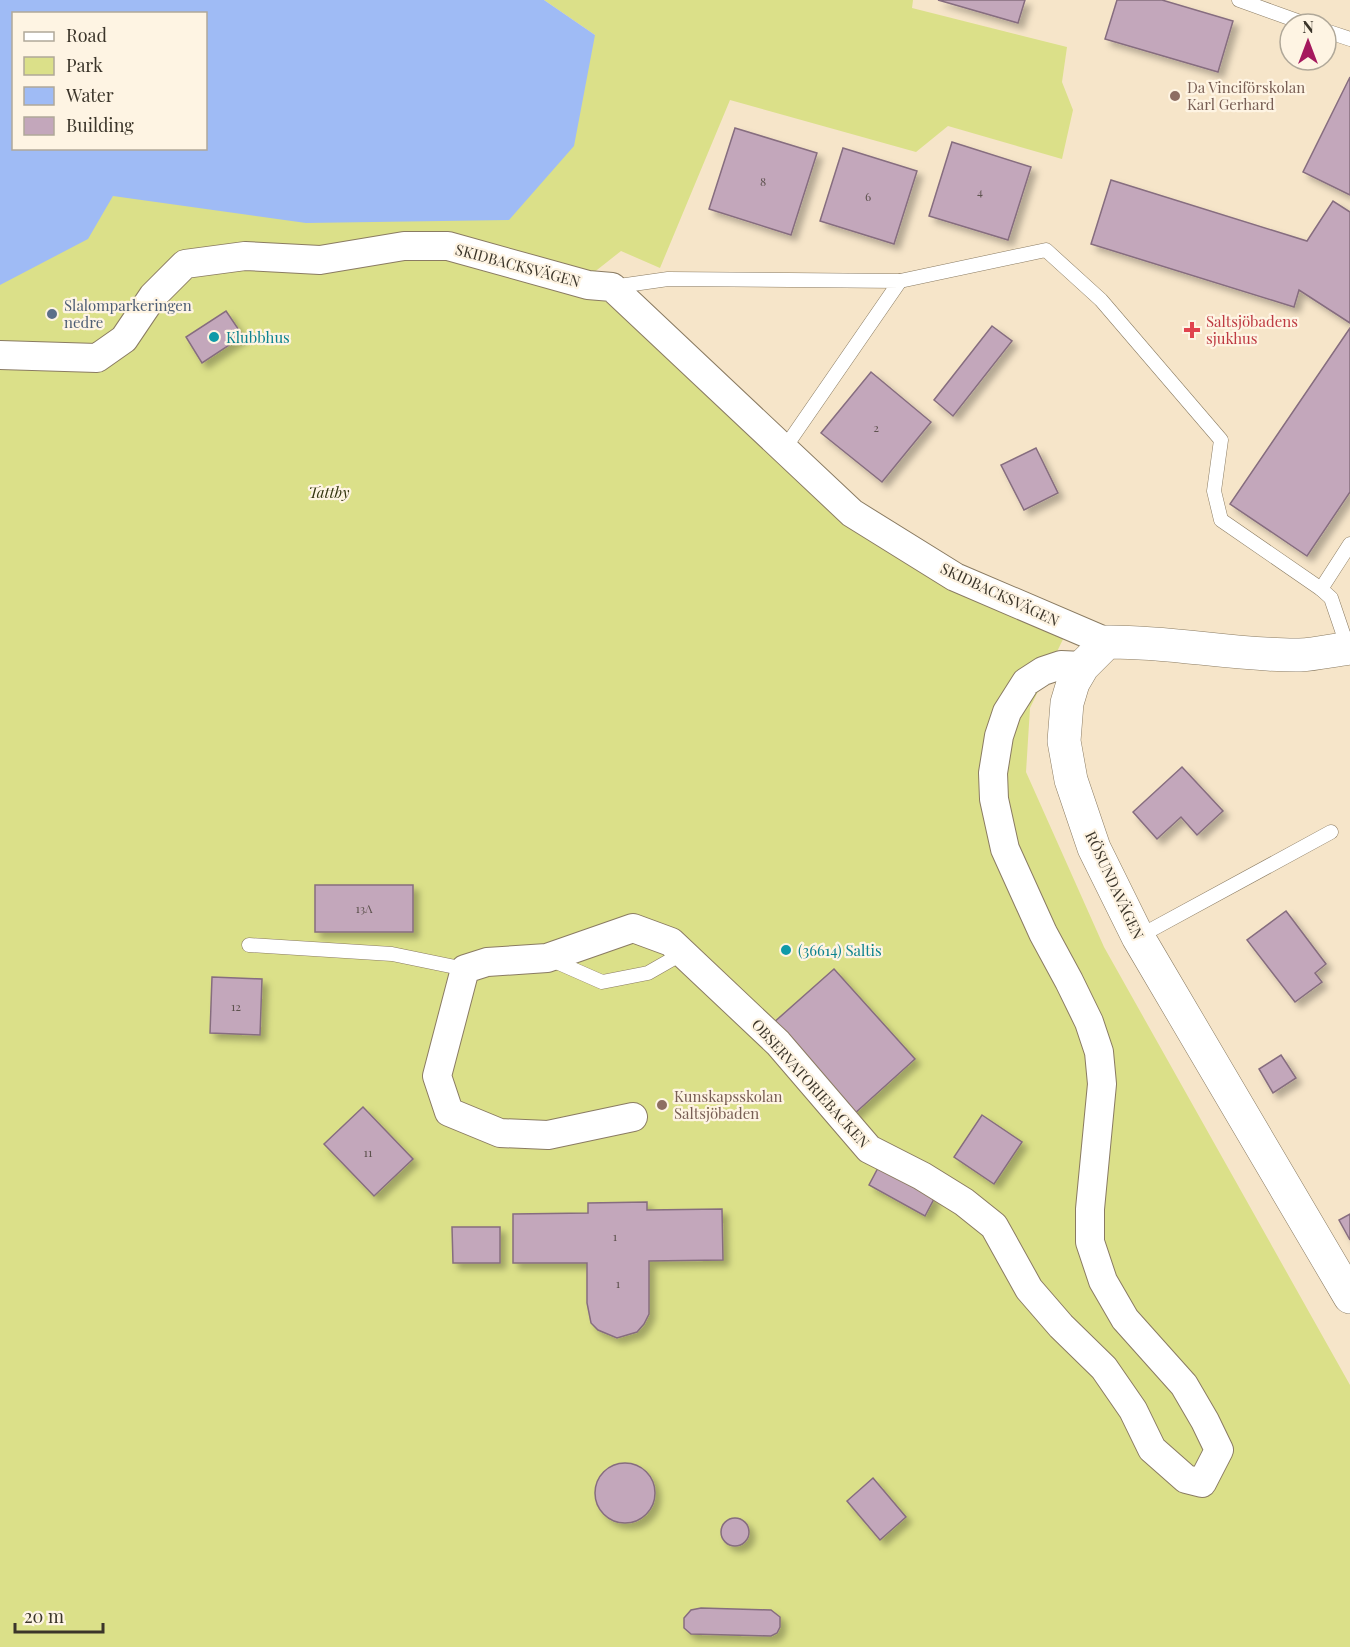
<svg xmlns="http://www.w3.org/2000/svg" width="1350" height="1647" viewBox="0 0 1350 1647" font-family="'Playfair Display',serif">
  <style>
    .green { fill: #dbe089; fill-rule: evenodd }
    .water { fill: #9fbbf5; fill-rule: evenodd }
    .building { fill: #c3a7bb; stroke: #866d7f; stroke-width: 1.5; filter: url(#shadow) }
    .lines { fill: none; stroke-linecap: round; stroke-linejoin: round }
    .lane-casing { stroke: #8a7b62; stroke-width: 15 }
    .street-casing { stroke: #8a7b62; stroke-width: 30 }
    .secondary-casing { stroke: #8a7b62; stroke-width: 34 }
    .lane { stroke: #fff; stroke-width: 14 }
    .street { stroke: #fff; stroke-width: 28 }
    .secondary { stroke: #fff; stroke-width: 33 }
    .education-dot { fill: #8d6e63; stroke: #fef4e3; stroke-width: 2 }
    .service-dot { fill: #5c6f8a; stroke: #fef4e3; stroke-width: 2 }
    .health-dot { fill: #e0444e; stroke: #fef4e3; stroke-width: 2 }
    .culture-dot { fill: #0f9aa8; stroke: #fef4e3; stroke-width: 2 }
    .labels { text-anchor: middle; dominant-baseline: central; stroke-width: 4.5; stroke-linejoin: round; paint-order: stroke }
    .number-label { font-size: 12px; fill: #5d524e }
    .education-label { font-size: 15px; fill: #785e54; stroke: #fef4e3; text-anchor: start }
    .street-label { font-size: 15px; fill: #3b352a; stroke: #fef4e3 }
    .service-label { font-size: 15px; fill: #4e5e75; stroke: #fef4e3; text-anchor: start }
    .health-label { font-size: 15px; fill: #be3a42; stroke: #fef4e3; text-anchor: start }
    .culture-label { font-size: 15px; fill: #0d838f; stroke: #fef4e3; text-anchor: start }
    .park-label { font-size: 15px; font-style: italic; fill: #32340e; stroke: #fef4e3 }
  </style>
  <defs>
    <filter id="shadow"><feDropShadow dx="5.5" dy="5.5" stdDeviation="3" flood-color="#0004"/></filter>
  </defs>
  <rect width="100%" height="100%" fill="#f6e5c9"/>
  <path class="green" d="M 0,0 L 595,35 L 544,0 L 913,0 L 912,8 L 1067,47 L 1062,82 L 1073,110 L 1062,159 L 948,126 L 916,152 L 730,100 L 660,268 L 621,251 L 583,281 L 787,465 L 1065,635 L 1030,708 L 1026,772 L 1104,947 L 1350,1385 L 1350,1647 L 0,1647 ZM 14,14 L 206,14 L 206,148 L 14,148 Z"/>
  <path class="water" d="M 0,0 L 544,0 L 595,35 L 574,146 L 509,220 L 306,223 L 113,196 L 88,239 L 0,285 ZM 14,14 L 206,14 L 206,148 L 14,148 Z"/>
  <g class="building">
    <path d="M 938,0 L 1025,0 L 1018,23 Z"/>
    <path d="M 1117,0 L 1162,0 L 1233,21 L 1218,72 L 1105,39 Z"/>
    <path d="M 1350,77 L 1350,195 L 1303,172 Z"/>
    <path d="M 735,128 L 817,153 L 791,235 L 709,209 Z"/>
    <path d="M 952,142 L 1031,167 L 1008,240 L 929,216 Z"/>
    <path d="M 843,148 L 917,171 L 894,244 L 820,221 Z"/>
    <path d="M 1111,180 L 1307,241 L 1333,201 L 1350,212 L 1350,323 L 1299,290 L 1294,307 L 1091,244 Z"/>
    <path d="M 226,311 L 243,336 L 202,363 L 186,337 Z"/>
    <path d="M 992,326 L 1012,341 L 953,416 L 934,400 Z"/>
    <path d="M 1350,328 L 1350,492 L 1307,556 L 1230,504 Z"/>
    <path d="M 871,372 L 931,422 L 882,482 L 821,433 Z"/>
    <path d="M 1036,448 L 1058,493 L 1024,510 L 1001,465 Z"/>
    <path d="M 1182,767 L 1223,811 L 1197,835 L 1181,817 L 1157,839 L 1133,812 Z"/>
    <rect x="315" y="885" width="98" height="47"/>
    <path d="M 1286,911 L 1326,964 L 1315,973 L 1322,982 L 1295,1002 L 1247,940 Z"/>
    <path d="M 834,969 L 915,1059 L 853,1115 L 772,1024 Z"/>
    <path d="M 212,977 L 262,979 L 260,1035 L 210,1033 Z"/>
    <path d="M 1281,1055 L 1296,1078 L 1273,1093 L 1259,1069 Z"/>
    <path d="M 363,1107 L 413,1159 L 374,1196 L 324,1144 Z"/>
    <path d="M 982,1115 L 1022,1142 L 994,1184 L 954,1157 Z"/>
    <path d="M 879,1166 L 935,1197 L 925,1216 L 869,1185 Z"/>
    <path d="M 647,1202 L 647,1210 L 722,1209 L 723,1260 L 649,1261 L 649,1314 L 644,1324 L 637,1332 L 617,1338 L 598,1330 L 591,1323 L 587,1303 L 587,1263 L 513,1263 L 513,1214 L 588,1213 L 588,1203 Z"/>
    <path d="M 1350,1214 L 1350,1240 L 1339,1220 Z"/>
    <path d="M 452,1227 L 500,1227 L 500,1263 L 453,1263 Z"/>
    <circle cx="625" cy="1493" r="30"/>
    <path d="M 873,1478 L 906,1517 L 880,1540 L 847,1501 Z"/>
    <circle cx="735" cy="1532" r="14"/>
    <path d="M 701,1608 L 771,1610 L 780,1617 L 780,1627 L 777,1633 L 771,1636 L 691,1634 L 684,1628 L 684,1618 L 691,1610 Z"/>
  </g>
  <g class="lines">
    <defs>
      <g id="lane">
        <path d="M 1239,0 L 1306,24"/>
        <path d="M 1326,31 L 1350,39"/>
        <path d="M 900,281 L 1046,250 L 1101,300 L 1221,440 L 1214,491 L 1221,520 L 1321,589"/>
        <path d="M 612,287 L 668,279 L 900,281 L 784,449"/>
        <path d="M 1348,648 L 1331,598 L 1321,589 L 1350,544"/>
        <path d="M 1138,937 L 1331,832"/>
        <path d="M 249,945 L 392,954 L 465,969"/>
        <path d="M 552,960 L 602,982 L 648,973 L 683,953"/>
      </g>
      <g id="street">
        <path d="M 0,355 L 97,358 L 124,339 L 153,296 L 185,264 L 245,256 L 320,260 L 404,246 L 448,246 L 588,285 L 612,287 L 852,513 L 955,577 L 1107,642"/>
        <path d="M 633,1117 L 548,1135 L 500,1133 L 449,1112 L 437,1076 L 465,969 L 487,962 L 547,958 L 633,928 L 671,942 L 778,1043 L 869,1149 L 922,1176 L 964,1202 L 994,1226 L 1029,1289 L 1061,1326 L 1104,1368 L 1133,1410 L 1152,1449 L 1186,1479 L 1202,1483 L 1219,1450 L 1205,1421 L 1184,1385 L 1125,1319 L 1103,1281 L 1090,1242 L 1090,1209 L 1102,1084 L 1099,1052 L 1089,1022 L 1069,981 L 1043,933 L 1005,849 L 994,799 L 993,773 L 999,736 L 1007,712 L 1026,682 L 1043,671 L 1061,665 L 1083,666"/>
      </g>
      <path id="secondary" d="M 1350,648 C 1334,650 1316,654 1300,655 C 1235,656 1171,641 1107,642 L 1083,666 L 1073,683 L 1067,703 L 1064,741 L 1071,780 L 1094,848 L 1138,937 L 1350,1297"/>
    </defs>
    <use href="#lane" class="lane-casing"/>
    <use href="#street" class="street-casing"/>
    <use href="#secondary" class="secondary-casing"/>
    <use href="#lane" class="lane"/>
    <use href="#street" class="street"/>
    <use href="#secondary" class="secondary"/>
  </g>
  <g class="education-dot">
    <circle cx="1175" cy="96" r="6"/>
    <circle cx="662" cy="1105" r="6"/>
  </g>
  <circle class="service-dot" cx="52" cy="314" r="6"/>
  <path class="health-dot" d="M1189 321h6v6h6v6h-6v6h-6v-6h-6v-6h6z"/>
  <g class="culture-dot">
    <circle cx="214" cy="337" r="6"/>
    <circle cx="786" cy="950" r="6"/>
  </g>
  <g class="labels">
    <g class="number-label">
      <text x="763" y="181">8</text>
      <text x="980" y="191">4</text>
      <text x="868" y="196">6</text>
      <text x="876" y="427">2</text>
      <text x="364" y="908">13A</text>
      <text x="236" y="1006">12</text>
      <text x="368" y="1152">11</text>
      <text x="615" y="1236">1</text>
      <text x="618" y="1283">1</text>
    </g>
    <g class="education-label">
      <text x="1187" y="87">Da Vinciförskolan<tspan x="1187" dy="17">Karl Gerhard</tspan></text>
      <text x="674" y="1096">Kunskapsskolan<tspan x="674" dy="17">Saltsjöbaden</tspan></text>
    </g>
    <g class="street-label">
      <text transform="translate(518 265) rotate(15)">SKIDBACKSVÄGEN</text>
      <text transform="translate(1000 594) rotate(25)">SKIDBACKSVÄGEN</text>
      <text transform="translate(1115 885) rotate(65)">RÖSUNDAVÄGEN</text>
      <text transform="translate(811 1083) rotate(48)">OBSERVATORIEBACKEN</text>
    </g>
    <g class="service-label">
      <text x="64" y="305">Slalomparkeringen<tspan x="64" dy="17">nedre</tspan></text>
    </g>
    <g class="health-label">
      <text x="1206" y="321">Saltsjöbadens<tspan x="1206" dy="17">sjukhus</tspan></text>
    </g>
    <g class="culture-label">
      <text x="226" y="337">Klubbhus</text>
      <text x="798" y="950">(36614) Saltis</text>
    </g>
    <g class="park-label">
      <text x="329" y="492">Tattby</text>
    </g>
  </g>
  <rect x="12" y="12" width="195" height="138" fill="#fef4e3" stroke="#b0a899" stroke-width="1.5"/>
  <rect x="24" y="32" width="30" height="9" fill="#ffffff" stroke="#b0a899" stroke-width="1.5"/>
  <text x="66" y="42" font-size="18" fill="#3b352a">Road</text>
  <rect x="24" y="57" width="30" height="18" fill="#dbe089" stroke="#b0a899" stroke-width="1.5"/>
  <text x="66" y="72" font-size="18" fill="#3b352a">Park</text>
  <rect x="24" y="87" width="30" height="18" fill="#9fbbf5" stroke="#b0a899" stroke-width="1.5"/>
  <text x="66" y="102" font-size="18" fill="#3b352a">Water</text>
  <rect x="24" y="117" width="30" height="18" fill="#c3a7bb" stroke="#b0a899" stroke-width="1.5"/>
  <text x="66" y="132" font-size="18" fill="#3b352a">Building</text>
  <g transform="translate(1308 42)"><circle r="28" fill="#fef4e3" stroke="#b0a899" stroke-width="1.5"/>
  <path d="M0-4.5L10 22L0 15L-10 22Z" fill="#a5185d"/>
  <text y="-9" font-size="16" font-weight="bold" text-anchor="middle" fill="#3b352a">N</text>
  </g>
  <path d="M15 1623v9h88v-9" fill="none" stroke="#3b352a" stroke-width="3"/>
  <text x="24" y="1623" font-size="18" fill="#3b352a" stroke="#fef4e3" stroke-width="4.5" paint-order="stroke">20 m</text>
</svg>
